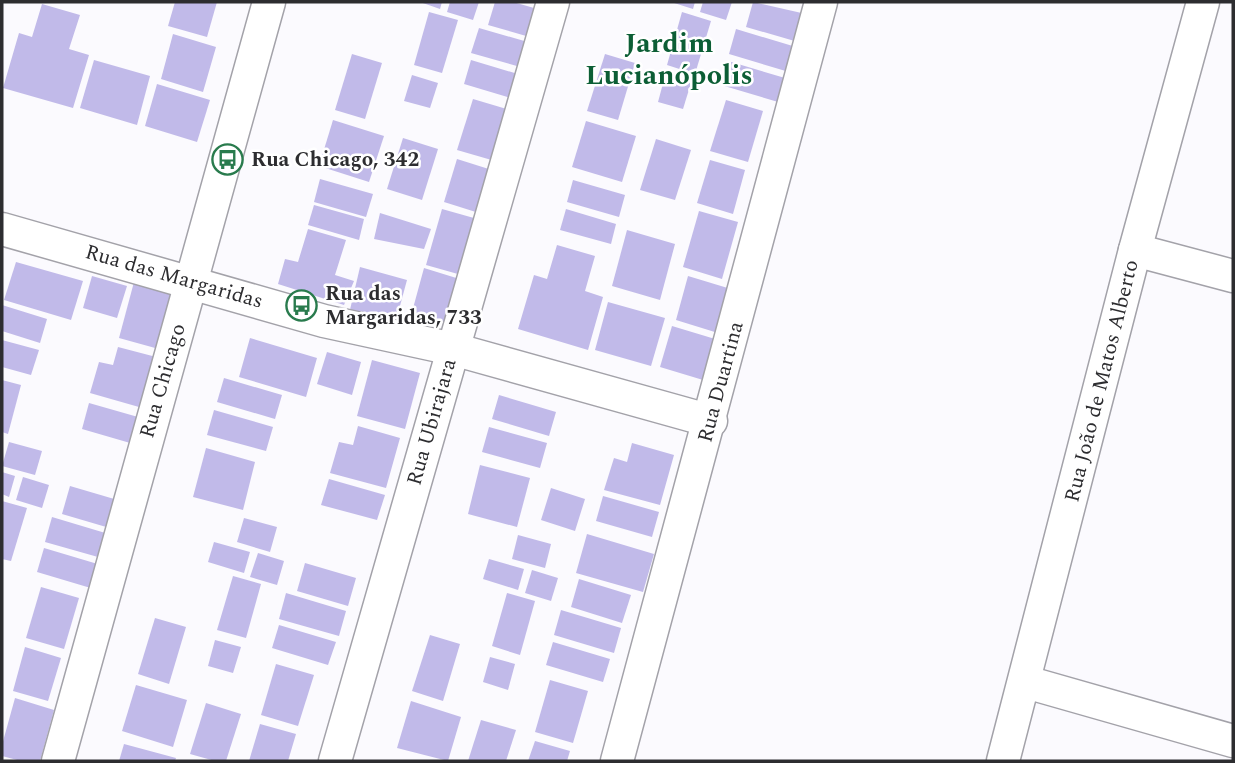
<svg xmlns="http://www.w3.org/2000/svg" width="1235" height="763" viewBox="0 0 1235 763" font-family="Spectral,serif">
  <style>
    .building { fill: #c1bae9 }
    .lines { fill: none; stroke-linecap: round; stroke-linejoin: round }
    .street-casing { stroke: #a3a2a9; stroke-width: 35 }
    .street { stroke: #fff; stroke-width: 32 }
    .labels { text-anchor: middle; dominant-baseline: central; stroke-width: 5; stroke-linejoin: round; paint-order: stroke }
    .poi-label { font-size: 21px; font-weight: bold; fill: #2d2d30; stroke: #fff; text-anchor: start }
    .street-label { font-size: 21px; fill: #2d2d30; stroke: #fff }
    .district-label { font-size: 28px; font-weight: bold; fill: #0c5e35; stroke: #fff }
  </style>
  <rect width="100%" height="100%" fill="#fbfafe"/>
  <g class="building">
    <path d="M 175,2 L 217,2 L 207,37 L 168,26 Z"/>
    <path d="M 420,2 L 442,2 L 440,9 Z"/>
    <path d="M 450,2 L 479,2 L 473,20 L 447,12 Z"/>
    <path d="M 495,2 L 513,2 L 548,12 L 540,40 L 488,25 Z"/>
    <path d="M 671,2 L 695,2 L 693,9 Z"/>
    <path d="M 703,2 L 732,2 L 726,20 L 700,12 Z"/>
    <path d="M 753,2 L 806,14 L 798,42 L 746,27 Z"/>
    <path d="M 42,4 L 80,15 L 69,49 L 89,55 L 73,108 L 3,88 L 19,33 L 32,37 Z"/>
    <path d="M 429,12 L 458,20 L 442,73 L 414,65 Z"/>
    <path d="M 682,12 L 711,21 L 695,74 L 667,65 Z"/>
    <path d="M 479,28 L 538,45 L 531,70 L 471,53 Z"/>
    <path d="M 736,29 L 796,47 L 789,72 L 729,54 Z"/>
    <path d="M 173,34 L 216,47 L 203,92 L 161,79 Z"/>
    <path d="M 352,54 L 382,63 L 365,119 L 335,110 Z"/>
    <path d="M 605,54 L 635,63 L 618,120 L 587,111 Z"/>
    <path d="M 94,60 L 150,76 L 137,125 L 80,108 Z"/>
    <path d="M 471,60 L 528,77 L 521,101 L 464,84 Z"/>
    <path d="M 728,61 L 785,78 L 778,102 L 721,85 Z"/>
    <path d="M 412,75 L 438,83 L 430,108 L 404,101 Z"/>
    <path d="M 665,76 L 691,83 L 683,109 L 658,102 Z"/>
    <path d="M 157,84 L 210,100 L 197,142 L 145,126 Z"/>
    <path d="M 473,99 L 510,110 L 495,161 L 457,150 Z"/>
    <path d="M 726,100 L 763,111 L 748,162 L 710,151 Z"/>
    <path d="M 333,120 L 384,136 L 369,182 L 319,166 Z"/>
    <path d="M 586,121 L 636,136 L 622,182 L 572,167 Z"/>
    <path d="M 403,138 L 438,149 L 422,200 L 387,189 Z"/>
    <path d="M 656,139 L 691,150 L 675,200 L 640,190 Z"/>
    <path d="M 457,159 L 492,170 L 479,213 L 444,202 Z"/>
    <path d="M 710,160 L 745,170 L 733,214 L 697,203 Z"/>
    <path d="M 320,179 L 373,194 L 366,217 L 314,202 Z"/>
    <path d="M 573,180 L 625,195 L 619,217 L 567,202 Z"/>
    <path d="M 314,205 L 364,219 L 359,240 L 308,225 Z"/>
    <path d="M 442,209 L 481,220 L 465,276 L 426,265 Z"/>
    <path d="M 566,209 L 616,224 L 611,244 L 560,230 Z"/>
    <path d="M 699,211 L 738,222 L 722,279 L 683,267 Z"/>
    <path d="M 380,213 L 431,229 L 424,249 L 374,239 Z"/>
    <path d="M 308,229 L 346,240 L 335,275 L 354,281 L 344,305 L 278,284 L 285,259 L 298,262 Z"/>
    <path d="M 627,230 L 675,244 L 660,300 L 612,286 Z"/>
    <path d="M 557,245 L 595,256 L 585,291 L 603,297 L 588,350 L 518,329 L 534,275 L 547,279 Z"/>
    <path d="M 16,262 L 83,281 L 71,320 L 4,300 Z"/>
    <path d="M 360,267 L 407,280 L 394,328 L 349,314 Z"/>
    <path d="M 424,268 L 466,281 L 454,325 L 412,312 Z"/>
    <path d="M 92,276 L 127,286 L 117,318 L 83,308 Z"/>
    <path d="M 688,276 L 731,289 L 718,333 L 676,320 Z"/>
    <path d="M 134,282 L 182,295 L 166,351 L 119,338 Z"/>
    <path d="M 608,302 L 665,318 L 651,366 L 595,350 Z"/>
    <path d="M 2,305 L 47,319 L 40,343 L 2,331 Z"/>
    <path d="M 672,326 L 725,342 L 713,383 L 660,367 Z"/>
    <path d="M 250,338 L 317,358 L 306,397 L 239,377 Z"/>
    <path d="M 2,340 L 39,350 L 31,375 L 2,367 Z"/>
    <path d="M 118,347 L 160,358 L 146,409 L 90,393 L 99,362 L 113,365 Z"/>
    <path d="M 327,352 L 361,362 L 352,395 L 317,384 Z"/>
    <path d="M 372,360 L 420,373 L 405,429 L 357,416 Z"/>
    <path d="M 224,378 L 282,395 L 275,419 L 217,402 Z"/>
    <path d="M 2,380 L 21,385 L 8,434 L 2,432 Z"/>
    <path d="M 499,395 L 556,412 L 549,436 L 492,419 Z"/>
    <path d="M 89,403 L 145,419 L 137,445 L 82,429 Z"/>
    <path d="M 214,410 L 273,427 L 266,451 L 207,435 Z"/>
    <path d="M 358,426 L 400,438 L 386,488 L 330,473 L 339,442 L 353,445 Z"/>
    <path d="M 489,427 L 547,443 L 540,468 L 482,452 Z"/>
    <path d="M 9,442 L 42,451 L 35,475 L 2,466 Z"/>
    <path d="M 632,443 L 674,455 L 660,505 L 604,490 L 614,458 L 627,462 Z"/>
    <path d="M 206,448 L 255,462 L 243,510 L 193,497 Z"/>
    <path d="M 480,465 L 530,478 L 517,527 L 468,514 Z"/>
    <path d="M 2,472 L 15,476 L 9,497 L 2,494 Z"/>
    <path d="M 23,477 L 49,485 L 42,508 L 16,500 Z"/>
    <path d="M 329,479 L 385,495 L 377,520 L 321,505 Z"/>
    <path d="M 70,486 L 121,501 L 113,529 L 62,514 Z"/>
    <path d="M 551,488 L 585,499 L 575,531 L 541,520 Z"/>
    <path d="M 603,496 L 659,512 L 652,537 L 596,521 Z"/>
    <path d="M 2,501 L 27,508 L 11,561 L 2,559 Z"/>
    <path d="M 52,517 L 112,535 L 105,559 L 45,542 Z"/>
    <path d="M 244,518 L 277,527 L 270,552 L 237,542 Z"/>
    <path d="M 587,534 L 654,554 L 643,592 L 576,573 Z"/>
    <path d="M 518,535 L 551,544 L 545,568 L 512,559 Z"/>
    <path d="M 214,542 L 250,552 L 244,573 L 208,562 Z"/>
    <path d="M 44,548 L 101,565 L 94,589 L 37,572 Z"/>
    <path d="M 258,553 L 284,561 L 277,585 L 250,577 Z"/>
    <path d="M 489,559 L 524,569 L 518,590 L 483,579 Z"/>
    <path d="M 305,563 L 356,578 L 348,606 L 297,591 Z"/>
    <path d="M 532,570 L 558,578 L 551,601 L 525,593 Z"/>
    <path d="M 233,576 L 261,584 L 246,638 L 217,630 Z"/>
    <path d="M 579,579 L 631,595 L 622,623 L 571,607 Z"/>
    <path d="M 41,587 L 79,598 L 64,649 L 26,638 Z"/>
    <path d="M 286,593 L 346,611 L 339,636 L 279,619 Z"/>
    <path d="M 507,593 L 535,601 L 520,655 L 492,646 Z"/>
    <path d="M 561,610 L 621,628 L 614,653 L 554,635 Z"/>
    <path d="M 155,618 L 186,627 L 169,684 L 138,674 Z"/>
    <path d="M 279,625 L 336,642 L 328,665 L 272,648 Z"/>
    <path d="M 430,635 L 460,644 L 443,701 L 412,691 Z"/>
    <path d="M 215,640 L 241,647 L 233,673 L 208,666 Z"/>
    <path d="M 553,642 L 610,659 L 603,682 L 546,665 Z"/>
    <path d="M 25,647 L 61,658 L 48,701 L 13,691 Z"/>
    <path d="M 490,657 L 515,664 L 508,690 L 483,682 Z"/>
    <path d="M 276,664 L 314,675 L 298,726 L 261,715 Z"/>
    <path d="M 550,680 L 588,691 L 573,743 L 535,732 Z"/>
    <path d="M 136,685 L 187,700 L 173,747 L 122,731 Z"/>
    <path d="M 15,698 L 54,710 L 40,761 L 21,761 L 2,756 L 2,745 Z"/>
    <path d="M 411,701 L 461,717 L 448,761 L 397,748 Z"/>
    <path d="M 206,703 L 241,714 L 226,761 L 215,761 L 190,754 Z"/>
    <path d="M 481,720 L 516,730 L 506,761 L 468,761 Z"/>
    <path d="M 260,724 L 296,734 L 288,761 L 249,761 Z"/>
    <path d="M 535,741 L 570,751 L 567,761 L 528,761 Z"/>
    <path d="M 124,744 L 176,758 L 175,761 L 119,761 Z"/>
  </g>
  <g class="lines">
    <defs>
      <g id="street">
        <path d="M 2,229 L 324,321 L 453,349 L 711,421"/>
        <path d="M 1135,250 L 1233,276"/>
        <path d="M 1026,682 L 1233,741"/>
        <path d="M 58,761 L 269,2"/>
        <path d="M 335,761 L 553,2"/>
        <path d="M 617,761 L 821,2"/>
        <path d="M 1003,761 L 1135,250 L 1203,2"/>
      </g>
    </defs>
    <use href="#street" class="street-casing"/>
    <use href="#street" class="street"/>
  </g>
  <defs>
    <symbol id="bus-ring" viewBox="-11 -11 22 22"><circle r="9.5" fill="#fff" stroke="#297b4d" stroke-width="1.5"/><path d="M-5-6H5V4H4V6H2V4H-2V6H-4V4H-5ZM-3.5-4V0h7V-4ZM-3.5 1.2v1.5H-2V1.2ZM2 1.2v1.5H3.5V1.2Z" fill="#297b4d"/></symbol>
  </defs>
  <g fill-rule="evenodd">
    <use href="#bus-ring" x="210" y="142" width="35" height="35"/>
    <use href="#bus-ring" x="284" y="288" width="35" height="35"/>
  </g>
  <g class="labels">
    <g class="poi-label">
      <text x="251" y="160">Rua Chicago, 342</text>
      <text x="325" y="294">Rua das<tspan x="325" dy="24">Margaridas, 733</tspan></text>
    </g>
    <g class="street-label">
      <text transform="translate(174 277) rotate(16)">Rua das Margaridas</text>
      <text transform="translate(163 381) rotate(-74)">Rua Chicago</text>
      <text transform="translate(1102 381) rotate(-76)">Rua João de Matos Alberto</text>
      <text transform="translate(721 382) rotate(-75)">Rua Duartina</text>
      <text transform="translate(432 422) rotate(-74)">Rua Ubirajara</text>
    </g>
    <g class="district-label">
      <text x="669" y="43">Jardim<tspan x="669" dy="32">Lucianópolis</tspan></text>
    </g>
  </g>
  <rect width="1235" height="763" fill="none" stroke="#2d2d30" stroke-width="7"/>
</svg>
